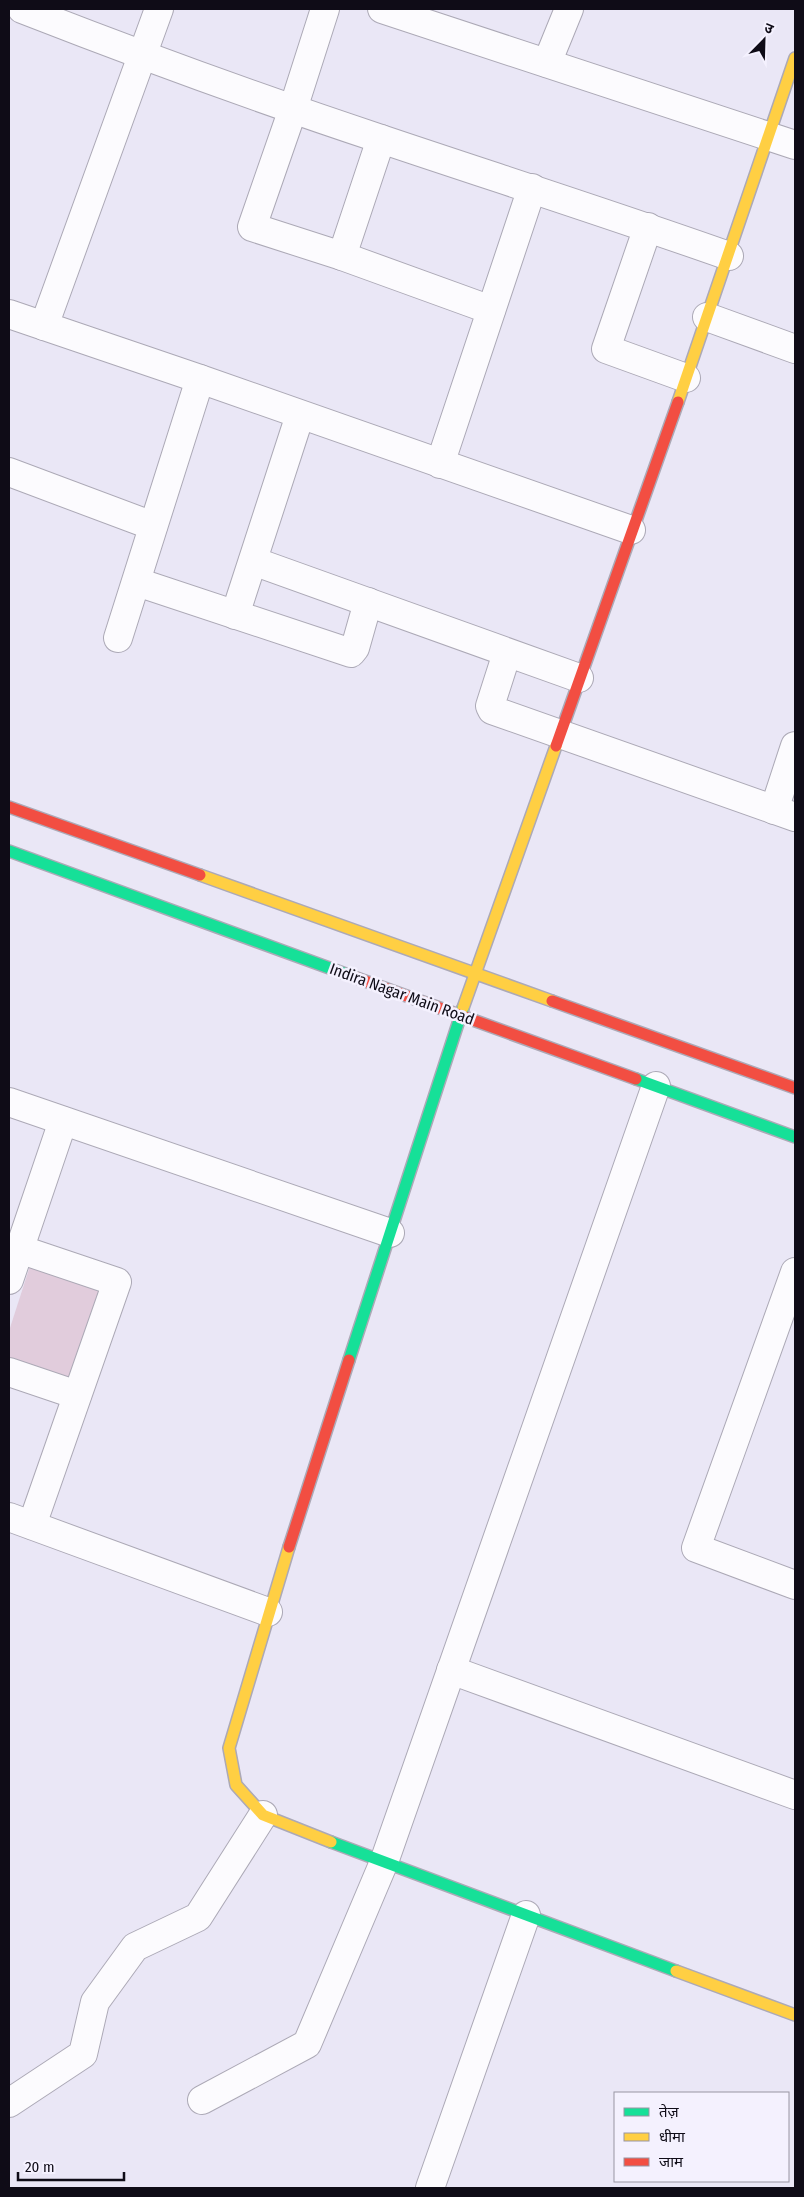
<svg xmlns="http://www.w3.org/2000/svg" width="804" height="2197" viewBox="0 0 804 2197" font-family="'Fira Sans Condensed','Noto Sans Devanagari',sans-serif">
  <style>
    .green { fill: #e1ccdc }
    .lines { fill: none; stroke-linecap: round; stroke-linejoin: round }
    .street-casing { stroke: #aca9b6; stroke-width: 30 }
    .fast-casing { stroke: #aca9b6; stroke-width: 14 }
    .slow-casing { stroke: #aca9b6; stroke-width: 14 }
    .jam-casing { stroke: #aca9b6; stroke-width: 14 }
    .street { stroke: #fcfbfe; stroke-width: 28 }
    .fast { stroke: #16e098; stroke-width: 11 }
    .slow { stroke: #ffcf43; stroke-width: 11 }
    .jam { stroke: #f24e42; stroke-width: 11 }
    .labels { text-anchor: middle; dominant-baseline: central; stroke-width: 5; stroke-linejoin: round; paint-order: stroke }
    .street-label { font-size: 16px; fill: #0f0c17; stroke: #f4f1fe }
  </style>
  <rect width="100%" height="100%" fill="#eae7f6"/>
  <path class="green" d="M 30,1266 L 109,1292 L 78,1385 L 9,1362 L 9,1331 Z"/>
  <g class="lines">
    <defs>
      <g id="street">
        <path d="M 22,9 C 140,55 260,99 381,139 C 497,178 613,215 729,256"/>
        <path d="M 325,9 L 293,109 L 252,227 L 342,256 L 491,310"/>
        <path d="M 382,9 L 795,145"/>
        <path d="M 547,63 L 569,9"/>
        <path d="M 648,227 L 606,349 L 686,378"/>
        <path d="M 342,256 L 381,139"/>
        <path d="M 9,314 L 200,379 L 631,530"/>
        <path d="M 707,317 L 795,349"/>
        <path d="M 44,326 L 159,9"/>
        <path d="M 440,464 L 532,188"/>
        <path d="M 9,472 L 153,526"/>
        <path d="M 253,561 L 579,678"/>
        <path d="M 137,582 L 351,653 L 355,648 L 368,602"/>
        <path d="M 235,615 L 300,415"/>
        <path d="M 118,638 L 200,379"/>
        <path d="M 507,653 L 490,706 L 492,710 L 795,817"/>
        <path d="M 774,810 L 795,746"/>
        <path d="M 9,1102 L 390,1233"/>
        <path d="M 19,1249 L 117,1282 L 32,1525"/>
        <path d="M 795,1272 L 696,1548 L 795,1585"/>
        <path d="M 9,1280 L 63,1121"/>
        <path d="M 9,1372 L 77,1395"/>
        <path d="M 9,1517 L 268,1612"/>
        <path d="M 451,1670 L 795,1795"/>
        <path d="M 202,2100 L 307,2044 L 384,1862 L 656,1086"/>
        <path d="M 9,2103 L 83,2054 L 95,2002 L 135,1947 L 198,1917 L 263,1815"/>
        <path d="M 430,2188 L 526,1915"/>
      </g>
      <g id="fast">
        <path d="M 9,851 L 354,977"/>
        <path d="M 636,1079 L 795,1137"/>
        <path d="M 349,1360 L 463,1008"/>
        <path d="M 331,1842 L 676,1971"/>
      </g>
      <g id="slow">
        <path d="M 678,402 L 795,58"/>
        <path d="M 200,875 L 552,1001"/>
        <path d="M 463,1008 L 556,746"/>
        <path d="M 289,1547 L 229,1748 L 236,1785 L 263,1815 L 331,1842"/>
        <path d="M 676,1971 L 795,2015"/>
      </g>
      <g id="jam">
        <path d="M 556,746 L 678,402"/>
        <path d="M 9,807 L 200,875"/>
        <path d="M 354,977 L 636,1079"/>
        <path d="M 552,1001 L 795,1088"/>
        <path d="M 289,1547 L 349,1360"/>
      </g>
    </defs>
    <use href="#street" class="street-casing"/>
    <use href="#fast" class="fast-casing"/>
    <use href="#slow" class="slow-casing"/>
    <use href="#jam" class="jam-casing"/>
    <use href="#street" class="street"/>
    <use href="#fast" class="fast"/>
    <use href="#slow" class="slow"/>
    <use href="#jam" class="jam"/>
  </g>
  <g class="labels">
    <g class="street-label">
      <text transform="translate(402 994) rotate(20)">Indira Nagar Main Road</text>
    </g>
  </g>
  <rect width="804" height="2197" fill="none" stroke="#0f0c17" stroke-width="20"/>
  <rect x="614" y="2092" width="175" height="90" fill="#f4f1fe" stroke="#9895a2"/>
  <rect x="624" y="2108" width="25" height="8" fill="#16e098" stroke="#9895a2"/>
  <text x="659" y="2117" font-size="15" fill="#0f0c17">तेज़</text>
  <rect x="624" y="2133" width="25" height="8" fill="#ffcf43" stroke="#9895a2"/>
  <text x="659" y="2142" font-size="15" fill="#0f0c17">धीमा</text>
  <rect x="624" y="2158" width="25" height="8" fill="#f24e42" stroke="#9895a2"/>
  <text x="659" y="2167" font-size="15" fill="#0f0c17">जाम</text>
  <g transform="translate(764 40) rotate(23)" stroke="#f4f1fe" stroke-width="4" paint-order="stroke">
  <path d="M0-4L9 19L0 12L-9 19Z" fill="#0f0c17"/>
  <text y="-8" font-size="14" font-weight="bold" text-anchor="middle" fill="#0f0c17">उ</text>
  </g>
  <path d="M18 2172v8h106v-8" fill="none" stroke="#0f0c17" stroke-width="2.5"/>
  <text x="25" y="2172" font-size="15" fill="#0f0c17" stroke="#f4f1fe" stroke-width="4" paint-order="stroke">20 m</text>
</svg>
